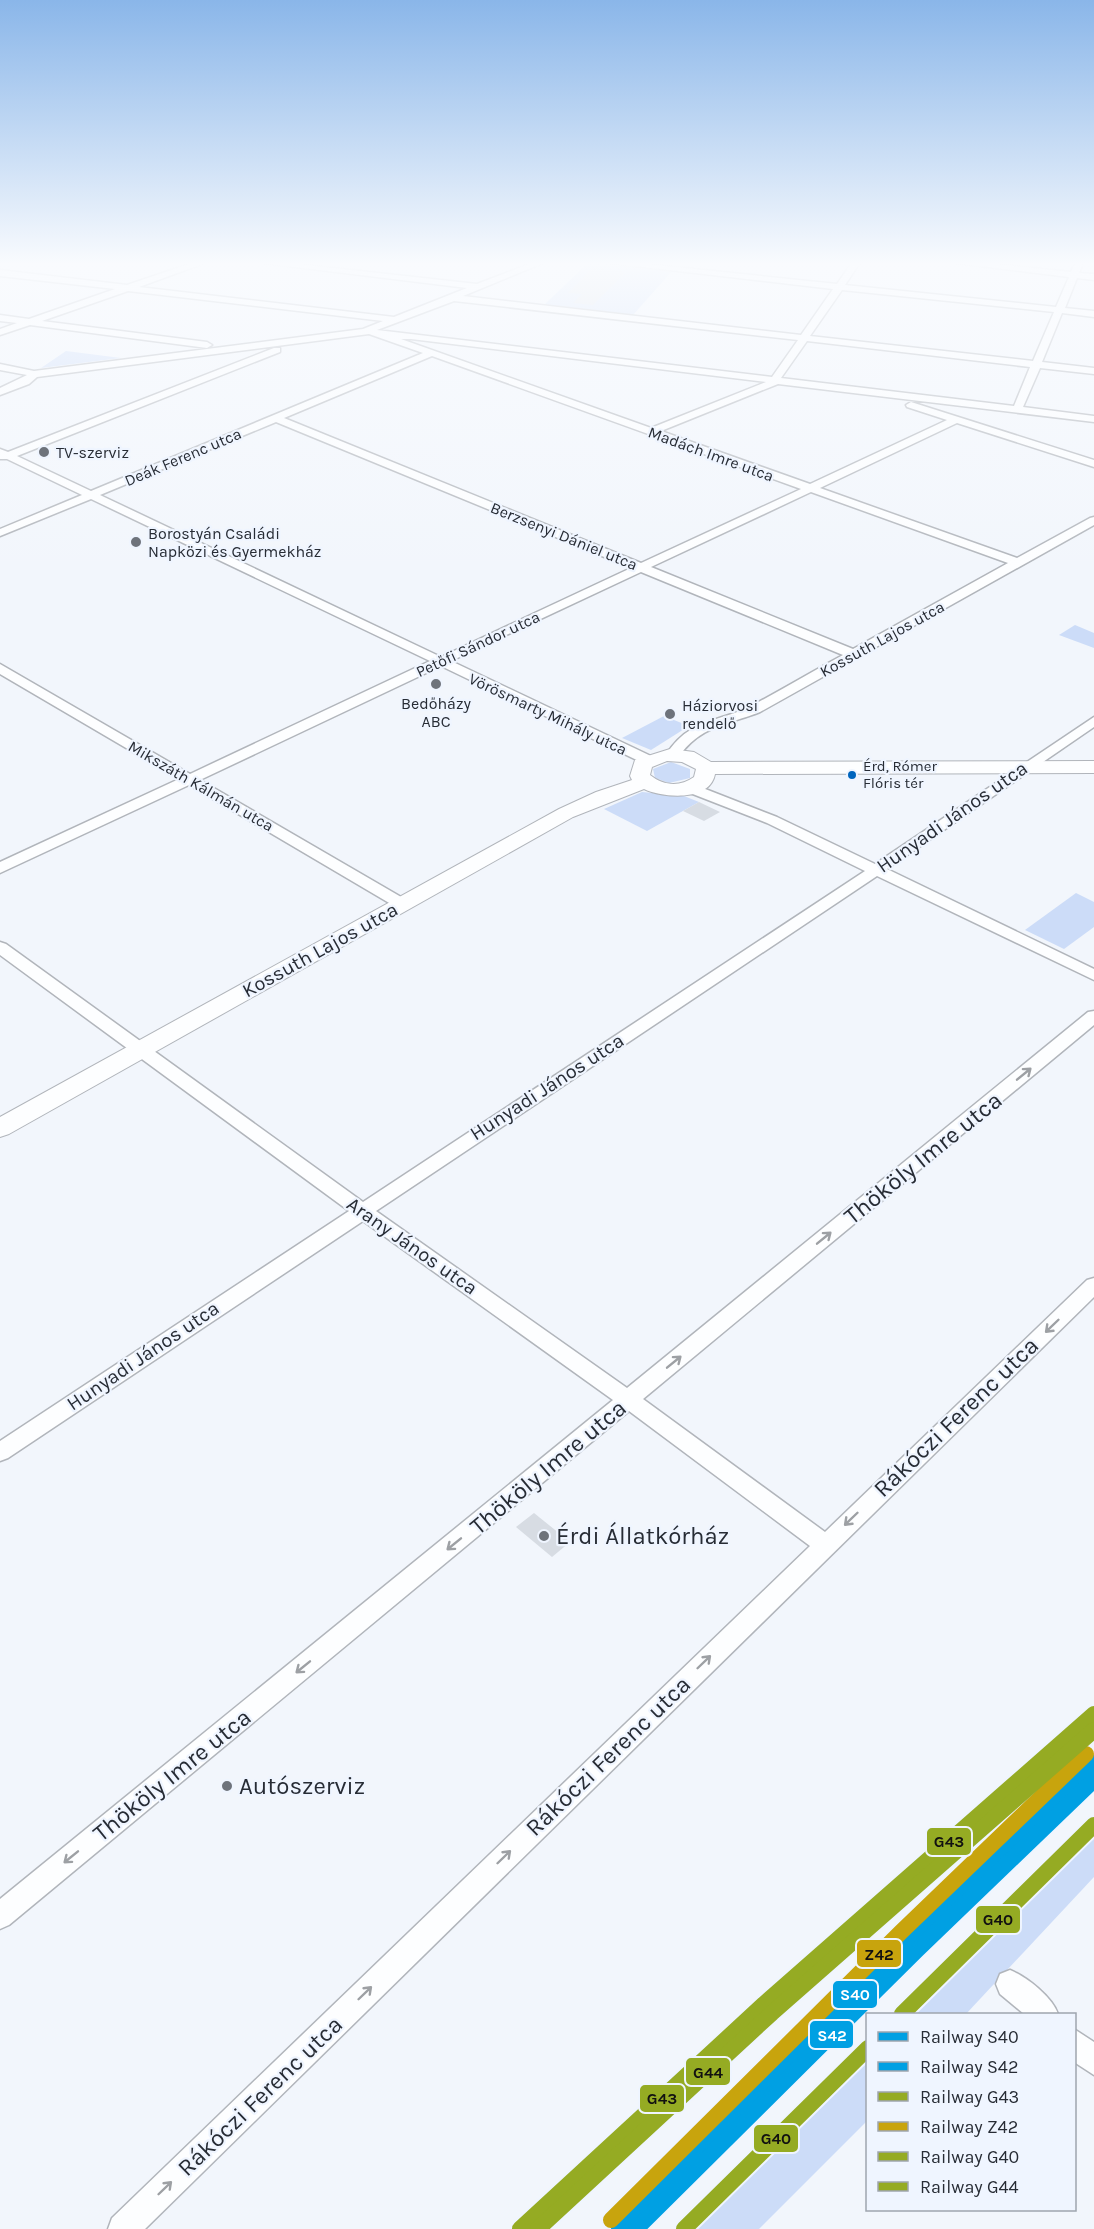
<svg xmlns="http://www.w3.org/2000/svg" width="1094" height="2229" viewBox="0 0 1094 2229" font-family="Karla,sans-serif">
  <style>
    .green { fill: #ccdcf8 }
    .building { fill: #d7dce3 }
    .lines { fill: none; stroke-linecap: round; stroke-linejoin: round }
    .street-casing { stroke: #b1b5bb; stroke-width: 3 }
    .secondary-casing { stroke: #b1b5bb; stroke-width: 2 }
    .street { fill: #fdfeff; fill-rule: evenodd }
    .secondary { fill: #fdfeff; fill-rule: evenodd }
    .rail-1-casing { stroke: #eff5ff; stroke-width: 20 }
    .rail-2-casing { stroke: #eff5ff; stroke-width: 20 }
    .rail-3-casing { stroke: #eff5ff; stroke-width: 20 }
    .rail-4-casing { stroke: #eff5ff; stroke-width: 20 }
    .rail-5-casing { stroke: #eff5ff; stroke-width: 20 }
    .rail-6-casing { stroke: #eff5ff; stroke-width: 20 }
    .rail-1 { stroke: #00a0e3; stroke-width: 16 }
    .rail-2 { stroke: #00a0e3; stroke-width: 16 }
    .rail-3 { stroke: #95ab23; stroke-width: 16 }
    .rail-4 { stroke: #c8a40d; stroke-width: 16 }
    .rail-5 { stroke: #95ab23; stroke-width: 16 }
    .rail-6 { stroke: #95ab23; stroke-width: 16 }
    .oneway { stroke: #9da0a4 }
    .poi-dot { fill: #6e737b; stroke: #eff5ff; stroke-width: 2 }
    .bus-dot { fill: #0065bd; stroke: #eff5ff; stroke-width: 2 }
    .labels { text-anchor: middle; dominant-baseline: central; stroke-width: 4.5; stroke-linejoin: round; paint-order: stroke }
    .far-bus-label { font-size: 15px; fill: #272c35; stroke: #eff5ff; text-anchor: start }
    .far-poi-label { font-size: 16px; fill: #272c35; stroke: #eff5ff; text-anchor: start }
    .far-street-label { font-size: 16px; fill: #272c35; stroke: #eff5ff }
    .street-label { font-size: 20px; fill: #272c35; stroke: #eff5ff }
    .near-street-label { font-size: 24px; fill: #272c35; stroke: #eff5ff }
    .near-poi-label { font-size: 24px; fill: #272c35; stroke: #eff5ff; text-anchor: start }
    .line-badge { stroke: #eff5ff; stroke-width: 2 }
    .badge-label { font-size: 16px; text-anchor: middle; font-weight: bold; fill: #fff }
    .pale-badge-label { font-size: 16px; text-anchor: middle; font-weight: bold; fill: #111 }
  </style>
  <rect width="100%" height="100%" fill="#f2f6fc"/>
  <g class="green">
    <path d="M 588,263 L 672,271 L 633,315 L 544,305 Z"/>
    <path d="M 66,351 L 121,358 L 41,368 Z"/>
    <path d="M 1075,625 L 1094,633 L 1094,648 L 1059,635 Z"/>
    <path d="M 664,716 L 689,726 L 651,750 L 622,738 Z"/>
    <path d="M 671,762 L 690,769 L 690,778 L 669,783 L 655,778 L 653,769 Z"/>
    <path d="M 642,792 L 684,796 L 699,802 L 647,831 L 604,809 Z"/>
    <path d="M 1076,893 L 1094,902 L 1094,927 L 1064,949 L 1025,930 Z"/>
    <path d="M 1094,1823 L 1094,1877 L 966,2014 L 907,2014 Z"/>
    <path d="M 867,2056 L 867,2121 L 759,2229 L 696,2229 Z"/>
  </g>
  <g class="building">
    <path d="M 593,268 L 626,272 L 593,305 L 573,303 L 582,294 L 568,293 Z"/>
    <path d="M 699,802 L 720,812 L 704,821 L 683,811 Z"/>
    <path d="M 534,1513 L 570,1542 L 552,1557 L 516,1527 Z"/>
  </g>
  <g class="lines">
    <defs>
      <g id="street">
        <path d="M 198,261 L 210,261 L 139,287 L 394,317 L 467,288 L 245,261 L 270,261 L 477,284 L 537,261 L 548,261 L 463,296 L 801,335 L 833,289 L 591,261 L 617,261 L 837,284 L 853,261 L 861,261 L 845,285 L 1056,307 L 1069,277 L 939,261 L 966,261 L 1071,272 L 1076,261 L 1084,261 L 1079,273 L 1094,274 L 1094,280 L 1077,278 L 1065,308 L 1094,311 L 1094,317 L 1062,313 L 1042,362 L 1094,368 L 1094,374 L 1040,368 L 1023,407 L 1094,416 L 1094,422 L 778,384 L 661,431 L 810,484 L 947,420 L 907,407 L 906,405 L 911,402 L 1094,460 L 1094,467 L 957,423 L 820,488 L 1017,558 L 1090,518 L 1094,517 L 1094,525 L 760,712 C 727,725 699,726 678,758 L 668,758 L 666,755 C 689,718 718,723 753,705 C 783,689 813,671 843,655 L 641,572 L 451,661 L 653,757 L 653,763 L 643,763 L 441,666 L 200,780 L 408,901 L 410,904 L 408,907 L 396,907 L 189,785 L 0,873 L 0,862 L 179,779 L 0,674 L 0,664 L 190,774 L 430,661 L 91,499 L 0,536 L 0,529 L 82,495 L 7,459 L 0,459 L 0,449 L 8,452 L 274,348 L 280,348 L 280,352 L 17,456 L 91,491 L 423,353 L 369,334 L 37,377 L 29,384 L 0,395 L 0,388 L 27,375 L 0,370 L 0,364 L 34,371 L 363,329 L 383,321 L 128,291 L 42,321 L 207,342 L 212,345 L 207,348 L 30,325 L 0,335 L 0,329 L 17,323 L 0,321 L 0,315 L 29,319 L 115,289 L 0,276 L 0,270 L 127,285 ZM 842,290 L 1054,312 L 1033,361 L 810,336 ZM 454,301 L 798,340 L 772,377 L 377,330 ZM 401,339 L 411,339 L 766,382 L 651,428 ZM 807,341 L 1030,367 L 1014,406 L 781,378 ZM 432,356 L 801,489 L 641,563 L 284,418 ZM 276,422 L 631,568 L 441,657 L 100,495 ZM 811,492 L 1008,563 L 853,649 L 651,567 Z"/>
        <path d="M 1094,717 L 1094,727 L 887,869 L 1094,969 L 1094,980 L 877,876 L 376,1211 L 627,1388 L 1088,1012 L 1094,1011 L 1094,1025 L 643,1399 L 825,1532 L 1087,1280 L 1094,1278 L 1094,1297 L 145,2229 L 108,2229 L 112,2218 L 810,1546 L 629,1411 L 9,1925 L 0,1929 L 0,1899 L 613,1400 L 363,1221 L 8,1458 L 0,1461 L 0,1441 L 349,1211 L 0,955 L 0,942 L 6,944 L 363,1202 L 865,871 L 767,823 L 685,791 L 683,788 L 685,785 L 695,785 L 777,817 L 875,864 Z"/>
        <path d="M 1010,1970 C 1027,1977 1052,1997 1058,2014 L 1024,2014 L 1000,1994 L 996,1984 L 1000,1974 Z"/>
        <path d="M 1074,2029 L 1094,2042 L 1094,2075 L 1074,2062 Z"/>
      </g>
      <path id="secondary" d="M 670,749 L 694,752 L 711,762 L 1094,761 L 1094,773 L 715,774 C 710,802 663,798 644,789 L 573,817 L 9,1134 L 0,1137 L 0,1117 L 559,809 L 596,792 L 632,780 L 630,776 L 635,760 ZM 667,761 L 682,762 L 696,769 L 694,777 C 680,787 664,786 650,775 L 652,767 Z"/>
    </defs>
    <use href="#street" class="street-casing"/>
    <use href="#secondary" class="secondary-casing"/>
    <use href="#street" class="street"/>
    <use href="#secondary" class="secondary"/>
    <defs>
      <path id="rail-1" d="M 619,2229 L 909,1941 L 1094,1763"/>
      <path id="rail-2" d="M 636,2229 L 917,1950 L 1094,1780"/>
      <path id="rail-3" d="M 520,2229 L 764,2004 L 1094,1714"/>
      <path id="rail-4" d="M 611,2220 L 901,1932 L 1086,1754"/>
      <g id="rail-5">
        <path d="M 902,2014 L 1094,1825"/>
        <path d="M 684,2229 L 868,2048"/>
      </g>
      <path id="rail-6" d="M 538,2229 L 772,2013 L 1094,1730"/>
    </defs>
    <use href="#rail-1" class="rail-1-casing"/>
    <use href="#rail-2" class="rail-2-casing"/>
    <use href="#rail-3" class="rail-3-casing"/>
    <use href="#rail-4" class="rail-4-casing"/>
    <use href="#rail-5" class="rail-5-casing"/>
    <use href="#rail-6" class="rail-6-casing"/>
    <use href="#rail-1" class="rail-1"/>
    <use href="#rail-2" class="rail-2"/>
    <use href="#rail-3" class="rail-3"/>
    <use href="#rail-4" class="rail-4"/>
    <use href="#rail-5" class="rail-5"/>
    <use href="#rail-6" class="rail-6"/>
  </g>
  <defs><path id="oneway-shaft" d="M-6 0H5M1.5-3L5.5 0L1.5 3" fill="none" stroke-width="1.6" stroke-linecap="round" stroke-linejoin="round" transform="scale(1.5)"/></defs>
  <g class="oneway">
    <use href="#oneway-shaft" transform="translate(1024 1074) rotate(-39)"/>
    <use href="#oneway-shaft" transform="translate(824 1238) rotate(-39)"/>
    <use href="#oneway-shaft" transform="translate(1052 1326) rotate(136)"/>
    <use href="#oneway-shaft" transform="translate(674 1362) rotate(-39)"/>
    <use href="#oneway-shaft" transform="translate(851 1519) rotate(136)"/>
    <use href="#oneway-shaft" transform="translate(454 1544) rotate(141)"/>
    <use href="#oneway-shaft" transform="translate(704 1662) rotate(-44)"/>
    <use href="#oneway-shaft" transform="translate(303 1667) rotate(141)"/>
    <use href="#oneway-shaft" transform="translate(71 1857) rotate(141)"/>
    <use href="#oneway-shaft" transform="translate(504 1857) rotate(-44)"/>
    <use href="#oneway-shaft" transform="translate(365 1993) rotate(-44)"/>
    <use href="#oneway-shaft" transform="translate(165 2188) rotate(-44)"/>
  </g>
  <linearGradient id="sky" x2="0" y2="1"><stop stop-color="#8ab6e9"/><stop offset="0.46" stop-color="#f9fbfe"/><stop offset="1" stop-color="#f9fbfe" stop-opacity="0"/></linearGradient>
  <rect width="1094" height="573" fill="url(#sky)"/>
  <g class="poi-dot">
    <circle cx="44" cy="452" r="6"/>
    <circle cx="136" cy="542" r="6"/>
    <circle cx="436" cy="684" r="6"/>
    <circle cx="670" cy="714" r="6"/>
    <circle cx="544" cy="1536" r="6"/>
    <circle cx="227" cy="1786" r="6"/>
  </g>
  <circle class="bus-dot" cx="852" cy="775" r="5"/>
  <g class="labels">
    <g class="far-bus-label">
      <text x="863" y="766">Érd, Rómer<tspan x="863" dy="17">Flóris tér</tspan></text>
    </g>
    <g class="far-poi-label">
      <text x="56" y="452">TV-szerviz</text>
      <text x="148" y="533">Borostyán Családi<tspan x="148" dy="18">Napközi és Gyermekház</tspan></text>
      <text x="436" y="703" text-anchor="middle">Bedőházy<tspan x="436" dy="18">ABC</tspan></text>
      <text x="682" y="705">Háziorvosi<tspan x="682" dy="18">rendelő</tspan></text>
    </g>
    <g class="far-street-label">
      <text transform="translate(711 454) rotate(20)">Madách Imre utca</text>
      <text transform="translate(183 457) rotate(-23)">Deák Ferenc utca</text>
      <text transform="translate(564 536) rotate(22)">Berzsenyi Dániel utca</text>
      <text transform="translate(882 639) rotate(-29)">Kossuth Lajos utca</text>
      <text transform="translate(478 644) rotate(-25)">Petőfi Sándor utca</text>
      <text transform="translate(548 714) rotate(25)">Vörösmarty Mihály utca</text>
      <text transform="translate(201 786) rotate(30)">Mikszáth Kálmán utca</text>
    </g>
    <g class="street-label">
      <text transform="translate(952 817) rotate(-35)">Hunyadi János utca</text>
      <text transform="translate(320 950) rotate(-29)">Kossuth Lajos utca</text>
      <text transform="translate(547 1087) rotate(-33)">Hunyadi János utca</text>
      <text transform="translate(412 1246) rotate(35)">Arany János utca</text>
      <text transform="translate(143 1356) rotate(-34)">Hunyadi János utca</text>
    </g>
    <g class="near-street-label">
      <text transform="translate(923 1158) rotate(-39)">Thököly Imre utca</text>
      <text transform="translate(956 1417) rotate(-44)">Rákóczi Ferenc utca</text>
      <text transform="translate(548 1467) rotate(-40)">Thököly Imre utca</text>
      <text transform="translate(608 1756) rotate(-44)">Rákóczi Ferenc utca</text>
      <text transform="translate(172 1775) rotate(-39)">Thököly Imre utca</text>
      <text transform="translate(260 2096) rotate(-44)">Rákóczi Ferenc utca</text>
    </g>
    <g class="near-poi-label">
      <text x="556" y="1536">Érdi Állatkórház</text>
      <text x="239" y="1786">Autószerviz</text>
    </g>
  </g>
  <g class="line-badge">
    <rect x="926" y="1827" width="46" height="29" rx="6" fill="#95ab23"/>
    <rect x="975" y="1905" width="46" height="29" rx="6" fill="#95ab23"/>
    <rect x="856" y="1939" width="46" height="29" rx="6" fill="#c8a40d"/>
    <rect x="832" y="1980" width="46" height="29" rx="6" fill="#00a0e3"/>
    <rect x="809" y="2020" width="45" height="29" rx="6" fill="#00a0e3"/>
    <rect x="685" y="2057" width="46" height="29" rx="6" fill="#95ab23"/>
    <rect x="639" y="2084" width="46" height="29" rx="6" fill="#95ab23"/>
    <rect x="753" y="2124" width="46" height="29" rx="6" fill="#95ab23"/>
  </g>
  <g class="badge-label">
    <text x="855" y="2000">S40</text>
    <text x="832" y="2041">S42</text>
  </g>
  <g class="pale-badge-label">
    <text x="949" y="1847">G43</text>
    <text x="998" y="1925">G40</text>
    <text x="879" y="1960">Z42</text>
    <text x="708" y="2078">G44</text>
    <text x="662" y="2104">G43</text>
    <text x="776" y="2144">G40</text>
  </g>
  <rect x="866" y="2013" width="210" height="198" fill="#eff5ff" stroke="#9fa5ae" stroke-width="1.5"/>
  <rect x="878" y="2032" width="30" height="9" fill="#00a0e3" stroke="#9fa5ae" stroke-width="1.5"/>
  <text x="920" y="2043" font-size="18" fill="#272c35">Railway S40</text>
  <rect x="878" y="2062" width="30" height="9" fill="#00a0e3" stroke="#9fa5ae" stroke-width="1.5"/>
  <text x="920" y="2073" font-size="18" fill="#272c35">Railway S42</text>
  <rect x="878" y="2092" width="30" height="9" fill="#95ab23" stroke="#9fa5ae" stroke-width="1.5"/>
  <text x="920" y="2103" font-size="18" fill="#272c35">Railway G43</text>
  <rect x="878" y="2122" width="30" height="9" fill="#c8a40d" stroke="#9fa5ae" stroke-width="1.5"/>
  <text x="920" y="2133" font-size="18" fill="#272c35">Railway Z42</text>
  <rect x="878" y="2152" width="30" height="9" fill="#95ab23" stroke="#9fa5ae" stroke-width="1.5"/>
  <text x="920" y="2163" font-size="18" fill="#272c35">Railway G40</text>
  <rect x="878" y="2182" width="30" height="9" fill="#95ab23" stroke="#9fa5ae" stroke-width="1.5"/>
  <text x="920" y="2193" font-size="18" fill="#272c35">Railway G44</text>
</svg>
